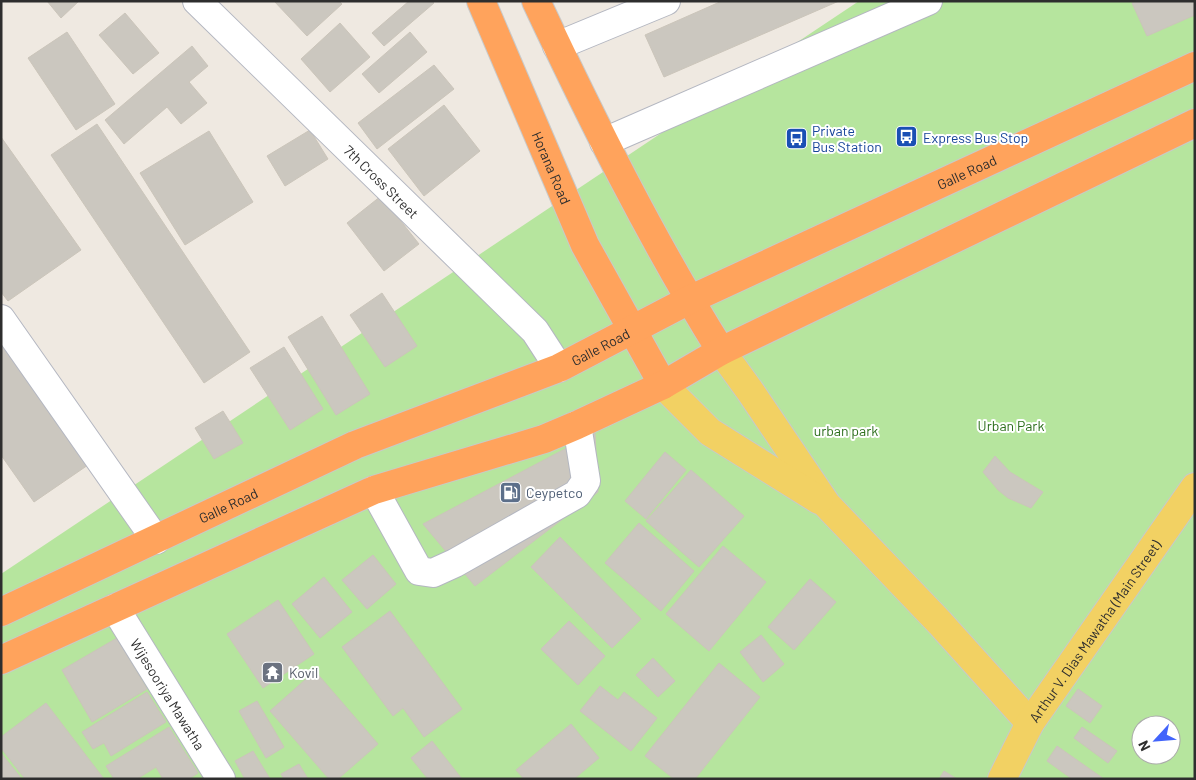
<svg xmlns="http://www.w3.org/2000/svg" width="1196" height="780" viewBox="0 0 1196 780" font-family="Barlow,sans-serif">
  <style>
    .green { fill: #b6e59e; fill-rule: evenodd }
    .building { fill: #cbc7bf; stroke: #cbc5ba }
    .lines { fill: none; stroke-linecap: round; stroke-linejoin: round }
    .minor-casing { stroke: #b4b7c1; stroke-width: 30 }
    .major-casing { stroke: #c9c9c9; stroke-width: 30 }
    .highway-casing { stroke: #c9c9c9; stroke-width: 30 }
    .minor { stroke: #fff; stroke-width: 28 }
    .major { stroke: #f2d163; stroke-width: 28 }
    .highway { stroke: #ffa35c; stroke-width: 28 }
    .labels { text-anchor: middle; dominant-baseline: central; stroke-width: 4; stroke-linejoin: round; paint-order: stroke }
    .transit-label { font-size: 14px; fill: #164399; stroke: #fff; text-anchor: start }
    .street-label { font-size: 14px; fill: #2e2e2e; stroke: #fff }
    .park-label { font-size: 14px; fill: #2c6e1b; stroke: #fff }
    .service-label { font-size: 14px; fill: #4e5e75; stroke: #fff; text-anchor: start }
    .worship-label { font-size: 14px; fill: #5b616d; stroke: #fff; text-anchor: start }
  </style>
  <rect width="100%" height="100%" fill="#efe9e1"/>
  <path class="green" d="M 859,1 L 1195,1 L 1195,779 L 1,779 L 1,574 ZM 1141,725 L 1171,725 L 1171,755 L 1141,755 Z"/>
  <g class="building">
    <path d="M 47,1 L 79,1 L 61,18 Z"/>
    <path d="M 274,1 L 339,1 L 342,4 L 307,36 Z"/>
    <path d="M 409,1 L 432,1 L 434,3 L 384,46 L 372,33 Z"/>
    <path d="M 722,1 L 839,1 L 664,77 L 645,35 Z"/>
    <path d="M 1136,1 L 1195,1 L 1195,15 L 1147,36 L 1132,3 Z"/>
    <path d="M 125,13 L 159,53 L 133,74 L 99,35 Z"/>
    <path d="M 340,23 L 370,57 L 330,92 L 301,59 Z"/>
    <path d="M 67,32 L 115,104 L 76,130 L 28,58 Z"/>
    <path d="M 410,32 L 427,52 L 379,93 L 362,74 Z"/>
    <path d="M 192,46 L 208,66 L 189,82 L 207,103 L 181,124 L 167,107 L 124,144 L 105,120 Z"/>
    <path d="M 434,65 L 454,89 L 377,149 L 358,123 Z"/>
    <path d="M 444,105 L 480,151 L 424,196 L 388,149 Z"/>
    <path d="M 97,124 L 250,352 L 204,383 L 51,155 Z"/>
    <path d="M 310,130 L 328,159 L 285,186 L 267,156 Z"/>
    <path d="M 209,131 L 253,202 L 185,245 L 140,173 Z"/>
    <path d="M 1,137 L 81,250 L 8,301 L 1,292 Z"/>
    <path d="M 381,196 L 419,244 L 384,271 L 347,223 Z"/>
    <path d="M 382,293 L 417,346 L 385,367 L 350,315 Z"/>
    <path d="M 322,316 L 370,394 L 336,415 L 288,337 Z"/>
    <path d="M 1,339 L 88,465 L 34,502 L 1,455 Z"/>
    <path d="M 284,347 L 323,409 L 290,430 L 250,368 Z"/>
    <path d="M 223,411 L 243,443 L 214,459 L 195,428 Z"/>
    <path d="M 595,433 L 598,492 L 475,586 L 423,524 Z"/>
    <path d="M 665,452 L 686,470 L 646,519 L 625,501 Z"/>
    <path d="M 995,456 L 1010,472 L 1043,492 L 1031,508 L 1008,498 L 998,490 L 983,472 Z"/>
    <path d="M 691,470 L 744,516 L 699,567 L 646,521 Z"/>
    <path d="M 639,523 L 694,571 L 661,611 L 605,563 Z"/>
    <path d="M 560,537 L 641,619 L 612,648 L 531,567 Z"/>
    <path d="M 723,546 L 766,582 L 709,651 L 666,614 Z"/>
    <path d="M 373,555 L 396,584 L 367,609 L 342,580 Z"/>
    <path d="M 324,577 L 352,612 L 320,638 L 292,604 Z"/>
    <path d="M 810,579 L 836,602 L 794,650 L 768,627 Z"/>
    <path d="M 278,600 L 314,654 L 263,688 L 227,634 Z"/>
    <path d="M 390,611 L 462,709 L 424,737 L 403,708 L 393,716 L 342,647 Z"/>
    <path d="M 569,621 L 605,656 L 578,685 L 541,649 Z"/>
    <path d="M 761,635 L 784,664 L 763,682 L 740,652 Z"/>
    <path d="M 117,638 L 147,689 L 92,722 L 62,670 Z"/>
    <path d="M 653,658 L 675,681 L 658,697 L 636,675 Z"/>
    <path d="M 719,663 L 760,697 L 695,779 L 674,779 L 645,756 Z"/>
    <path d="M 315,671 L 378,744 L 338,779 L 329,779 L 270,711 Z"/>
    <path d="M 600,686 L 618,700 L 624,692 L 657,718 L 631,751 L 580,711 Z"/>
    <path d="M 1078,689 L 1102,706 L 1090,723 L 1066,706 Z"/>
    <path d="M 147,692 L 166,722 L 111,756 L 104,743 L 93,749 L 82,732 Z"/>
    <path d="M 257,701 L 284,747 L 266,758 L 239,711 Z"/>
    <path d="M 46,703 L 104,779 L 25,779 L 1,748 L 1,737 Z"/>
    <path d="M 571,724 L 599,758 L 574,779 L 524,779 L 516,770 Z"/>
    <path d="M 169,727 L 198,773 L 189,779 L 163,779 L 156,767 L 137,779 L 114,779 L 106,766 Z"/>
    <path d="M 1082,727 L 1117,751 L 1108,763 L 1074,738 Z"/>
    <path d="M 432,741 L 462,779 L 428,779 L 411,758 Z"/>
    <path d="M 1057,746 L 1104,779 L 1072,779 L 1047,761 Z"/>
    <path d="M 253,751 L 270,779 L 245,779 L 235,761 Z"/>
    <path d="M 1,753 L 22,779 L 1,779 Z"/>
    <path d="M 299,764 L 308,779 L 284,779 L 281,774 Z"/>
    <path d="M 944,771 L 957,779 L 939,779 Z"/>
  </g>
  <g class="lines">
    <defs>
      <g id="minor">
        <path id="s1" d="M 197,1 L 535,331 L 559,368"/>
        <path d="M 557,46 L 666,1"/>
        <path d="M 604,142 L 928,1"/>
        <path d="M 1,319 L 156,540"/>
        <path d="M 374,490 L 419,571 L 433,573 L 455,563 L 577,494 L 586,481 L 577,425"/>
        <path id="s2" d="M 115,608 L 221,779"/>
      </g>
      <g id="major">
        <path d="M 721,351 L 750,391 L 827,505 L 940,623 L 1030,723"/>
        <path d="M 663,385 L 710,432 L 819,500"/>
        <path id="s3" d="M 1002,779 L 1030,723 L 1195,487"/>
      </g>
      <g id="highway">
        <path id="s4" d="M 481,1 L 585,245 L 663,385"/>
        <path d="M 536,1 C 592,120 651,239 721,351"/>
        <path id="s5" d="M 1,612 L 355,445 L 559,368 L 689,300 L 1195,66"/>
        <path d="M 1,660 L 374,490 L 544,439 L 577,425 L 663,385 L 721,351 L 1195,123"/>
      </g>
    </defs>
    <use href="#minor" class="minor-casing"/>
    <use href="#major" class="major-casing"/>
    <use href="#highway" class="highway-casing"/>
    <use href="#minor" class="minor"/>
    <use href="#major" class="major"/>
    <use href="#highway" class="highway"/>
  </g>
  <defs>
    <symbol id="bus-square" viewBox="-11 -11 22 22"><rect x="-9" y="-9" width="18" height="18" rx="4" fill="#1a4fb4" stroke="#fff"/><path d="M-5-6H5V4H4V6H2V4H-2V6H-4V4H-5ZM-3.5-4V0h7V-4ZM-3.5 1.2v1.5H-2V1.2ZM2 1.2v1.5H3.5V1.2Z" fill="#fff"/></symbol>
    <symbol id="fuel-square" viewBox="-11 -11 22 22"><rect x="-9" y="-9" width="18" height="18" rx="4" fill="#5c6f8a" stroke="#fff"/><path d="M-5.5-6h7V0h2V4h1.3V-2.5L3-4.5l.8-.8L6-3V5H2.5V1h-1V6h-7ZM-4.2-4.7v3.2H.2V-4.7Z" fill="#fff"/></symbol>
    <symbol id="temple-square" viewBox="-11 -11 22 22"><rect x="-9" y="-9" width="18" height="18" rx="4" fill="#6b7280" stroke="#fff"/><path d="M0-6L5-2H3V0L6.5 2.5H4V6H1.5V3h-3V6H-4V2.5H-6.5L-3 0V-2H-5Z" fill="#fff"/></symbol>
  </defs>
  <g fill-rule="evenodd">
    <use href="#bus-square" x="894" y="124" width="25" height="25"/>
    <use href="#bus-square" x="784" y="126" width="25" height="25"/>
    <use href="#fuel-square" x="498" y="480" width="25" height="25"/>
    <use href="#temple-square" x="260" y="660" width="25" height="25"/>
  </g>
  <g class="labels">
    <g class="transit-label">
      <text x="812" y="130">Private<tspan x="812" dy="16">Bus Station</tspan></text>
      <text x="923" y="137">Express Bus Stop</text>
    </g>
    <g class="street-label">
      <text stroke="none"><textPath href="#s4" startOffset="181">Horana Road</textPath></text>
      <text stroke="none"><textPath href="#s5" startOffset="1062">Galle Road</textPath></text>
      <text stroke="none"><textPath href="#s1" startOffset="258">7th Cross Street</textPath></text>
      <text stroke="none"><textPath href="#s5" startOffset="656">Galle Road</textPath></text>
      <text stroke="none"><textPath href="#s5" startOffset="251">Galle Road</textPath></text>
      <text stroke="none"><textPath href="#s3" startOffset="175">Arthur V. Dias Mawatha (Main Street)</textPath></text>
      <text stroke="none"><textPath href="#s2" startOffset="101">Wijesooriya Mawatha</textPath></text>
    </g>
    <g class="park-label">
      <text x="1011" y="425">Urban Park</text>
      <text x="846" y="430">urban park</text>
    </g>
    <g class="service-label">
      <text x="526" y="492">Ceypetco</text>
    </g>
    <g class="worship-label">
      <text x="289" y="672">Kovil</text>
    </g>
  </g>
  <rect width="1196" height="780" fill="none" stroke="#2e2e2e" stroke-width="5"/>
  <g transform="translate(1156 740) rotate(244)"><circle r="24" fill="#ffffff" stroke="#ababab"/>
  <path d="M0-4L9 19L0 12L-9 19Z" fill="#4264fb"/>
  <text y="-8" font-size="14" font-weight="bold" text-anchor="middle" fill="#2e2e2e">N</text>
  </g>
</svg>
